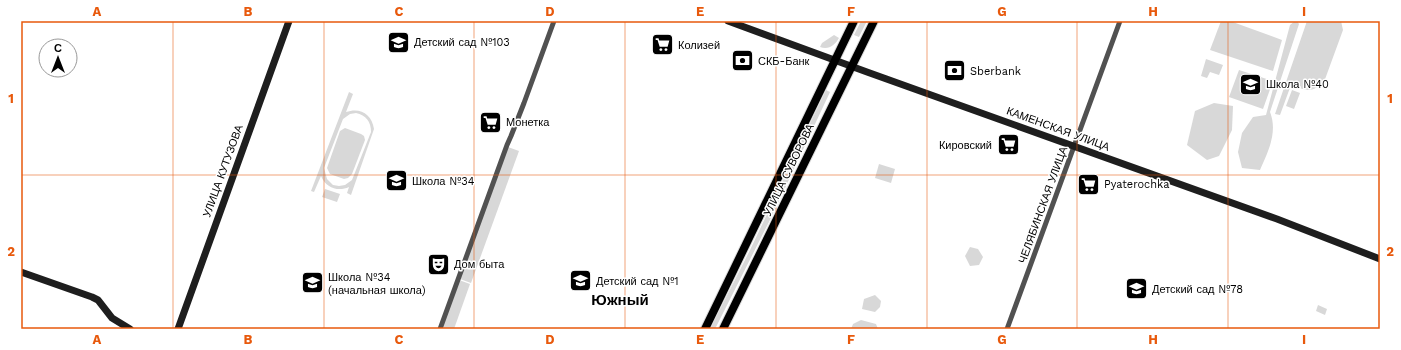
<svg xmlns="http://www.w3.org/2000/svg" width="1401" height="350" viewBox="0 0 1401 350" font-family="'Work Sans',sans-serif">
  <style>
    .green { fill: #d8d8d8; fill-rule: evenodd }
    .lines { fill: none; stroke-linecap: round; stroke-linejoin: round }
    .primary-casing { stroke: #dbdbdb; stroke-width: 10 }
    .street { stroke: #515151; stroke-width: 5 }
    .secondary { stroke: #1e1e1e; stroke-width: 7 }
    .primary { stroke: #000; stroke-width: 8 }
    .grid { fill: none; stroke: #e8590c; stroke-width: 1; stroke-opacity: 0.55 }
    .labels { text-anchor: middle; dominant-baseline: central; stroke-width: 3; stroke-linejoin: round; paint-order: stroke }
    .poi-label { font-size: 11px; fill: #000; stroke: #fff; text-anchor: start }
    .street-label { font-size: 11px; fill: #000; stroke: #fff }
    .district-label { font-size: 15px; font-weight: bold; fill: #000; stroke: #fff }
    .neatline { fill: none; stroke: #e8590c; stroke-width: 1.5 }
    .grid-label { font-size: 13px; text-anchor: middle; font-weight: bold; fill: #e8590c }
  </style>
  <rect width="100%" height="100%" fill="#fff"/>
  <g class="green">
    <path d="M 861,21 L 867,21 L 859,37 L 854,35 Z"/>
    <path d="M 1221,21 L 1230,21 L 1282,40 L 1273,71 L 1210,50 Z"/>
    <path d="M 1295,21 L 1297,21 L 1299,24 L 1270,112 C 1278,132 1268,152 1260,170 L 1242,168 L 1238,152 L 1242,133 L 1253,117 L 1266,115 L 1290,25 Z"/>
    <path d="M 1307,21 L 1341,21 L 1343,30 L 1324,82 C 1311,94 1306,90 1291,85 L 1280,115 L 1275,114 Z"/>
    <path d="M 834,35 L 839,38 C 835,45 829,50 820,47 L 822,43 Z"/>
    <path d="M 1206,59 L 1223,65 L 1219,75 L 1210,72 L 1207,78 L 1201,76 Z"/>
    <path d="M 1239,70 L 1273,81 L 1263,109 L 1229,97 Z"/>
    <path d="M 826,90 L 830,92 L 772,216 L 715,329 L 710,329 L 750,250 Z"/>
    <path d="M 1292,90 L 1300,93 L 1294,109 L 1286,106 Z"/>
    <path d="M 349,92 L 353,94 L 346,112 C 360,107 372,114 374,129 L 351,195 L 347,193 L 349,187 C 338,192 326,188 321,176 L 314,192 L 311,191 ZM 356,113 C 366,115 371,122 371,132 L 352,180 L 345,185 L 339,186 L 333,185 L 327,179 L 324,168 L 343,119 L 350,114 Z"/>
    <path d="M 1214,103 L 1233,106 L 1232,130 L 1219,156 L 1207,160 L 1187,145 L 1195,111 Z"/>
    <path d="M 345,128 L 361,134 L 364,136 L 365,140 L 352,174 L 348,178 L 344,179 L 330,174 L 327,168 L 340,131 Z"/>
    <path d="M 508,147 L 519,151 L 471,283 L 460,279 Z"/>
    <path d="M 879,164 L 895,169 L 891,183 L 875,178 Z"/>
    <path d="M 325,189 L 340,194 L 337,202 L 322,197 Z"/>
    <path d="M 970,247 L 978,249 L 983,257 L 979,265 L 970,266 L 965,256 Z"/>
    <path d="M 459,280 L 470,284 L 454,329 L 442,329 Z"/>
    <path d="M 875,295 L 881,301 L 880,307 L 875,312 L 862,309 L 864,299 Z"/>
    <path d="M 1318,305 L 1327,309 L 1325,315 L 1316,311 Z"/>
    <path d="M 861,320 L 876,324 L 878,329 L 851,329 L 853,324 Z"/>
  </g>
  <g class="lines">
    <defs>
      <g id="primary">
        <path d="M 705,329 L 854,21"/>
        <path d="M 723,329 L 874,21"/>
      </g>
    </defs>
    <use href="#primary" class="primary-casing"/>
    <g class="street">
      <path d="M 440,329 L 507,145 L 511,136 L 524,103 L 554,21"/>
      <path d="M 1007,329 L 1120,21"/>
    </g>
    <g class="secondary">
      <path d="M 728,21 L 867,72 L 1277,219 L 1380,259"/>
      <path d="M 21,272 L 92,297 L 98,300 L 112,318 L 130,329"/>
      <path d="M 178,329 L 289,21"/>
    </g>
    <use href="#primary" class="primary"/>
  </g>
  <path class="grid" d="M 173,21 L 173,329M 324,21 L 324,329M 474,21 L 474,329M 625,21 L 625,329M 776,21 L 776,329M 927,21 L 927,329M 1077,21 L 1077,329M 1228,21 L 1228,329M 21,175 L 1380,175"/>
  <defs>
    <symbol id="school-square" viewBox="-11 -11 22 22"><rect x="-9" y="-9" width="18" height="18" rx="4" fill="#000" stroke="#fff"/><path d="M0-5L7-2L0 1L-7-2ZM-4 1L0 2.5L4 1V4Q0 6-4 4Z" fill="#fff"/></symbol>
    <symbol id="supermarket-square" viewBox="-11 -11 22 22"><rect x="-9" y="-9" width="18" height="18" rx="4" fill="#000" stroke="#fff"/><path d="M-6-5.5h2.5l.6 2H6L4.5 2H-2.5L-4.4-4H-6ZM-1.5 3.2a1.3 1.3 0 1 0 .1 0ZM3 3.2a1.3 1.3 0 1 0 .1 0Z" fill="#fff"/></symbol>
    <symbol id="bank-square" viewBox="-11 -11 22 22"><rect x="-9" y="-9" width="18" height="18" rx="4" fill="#000" stroke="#fff"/><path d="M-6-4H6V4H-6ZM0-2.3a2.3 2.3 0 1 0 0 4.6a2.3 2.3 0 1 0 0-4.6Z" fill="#fff"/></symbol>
    <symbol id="theatre-square" viewBox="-11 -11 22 22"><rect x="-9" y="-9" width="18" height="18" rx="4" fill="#000" stroke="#fff"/><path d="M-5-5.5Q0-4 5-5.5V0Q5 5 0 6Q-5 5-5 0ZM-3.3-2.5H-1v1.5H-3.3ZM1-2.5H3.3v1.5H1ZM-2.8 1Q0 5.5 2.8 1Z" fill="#fff"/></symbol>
  </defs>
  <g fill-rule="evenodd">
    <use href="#school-square" x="386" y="30" width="25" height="25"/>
    <use href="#supermarket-square" x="650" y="32" width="25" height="25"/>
    <use href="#bank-square" x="730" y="48" width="25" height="25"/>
    <use href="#bank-square" x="942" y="58" width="25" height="25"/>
    <use href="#school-square" x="1238" y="72" width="25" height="25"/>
    <use href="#supermarket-square" x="478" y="110" width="25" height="25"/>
    <use href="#supermarket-square" x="996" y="132" width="25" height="25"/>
    <use href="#school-square" x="384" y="168" width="25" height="25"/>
    <use href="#supermarket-square" x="1076" y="172" width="25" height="25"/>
    <use href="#theatre-square" x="426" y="252" width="25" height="25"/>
    <use href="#school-square" x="568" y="268" width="25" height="25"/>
    <use href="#school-square" x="300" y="270" width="25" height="25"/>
    <use href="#school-square" x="1124" y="276" width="25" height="25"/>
  </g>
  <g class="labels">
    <g class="poi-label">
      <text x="414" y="42">Детский сад №103</text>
      <text x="678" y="45">Колизей</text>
      <text x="758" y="61">СКБ-Банк</text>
      <text x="970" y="71">Sberbank</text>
      <text x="1266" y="84">Школа №40</text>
      <text x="506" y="122">Монетка</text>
      <text x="992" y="145" text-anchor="end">Кировский</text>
      <text x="412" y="181">Школа №34</text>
      <text x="1104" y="184">Pyaterochka</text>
      <text x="454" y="264">Дом быта</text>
      <text x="328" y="277">Школа №34<tspan x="328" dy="13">(начальная школа)</tspan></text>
      <text x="596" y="281">Детский сад №1</text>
      <text x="1152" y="289">Детский сад №78</text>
    </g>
    <g class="street-label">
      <text transform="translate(1058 129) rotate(20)">КАМЕНСКАЯ УЛИЦА</text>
      <text transform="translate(789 170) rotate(-64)">УЛИЦА СУВОРОВА</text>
      <text transform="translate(223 171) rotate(-70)">УЛИЦА КУТУЗОВА</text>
      <text transform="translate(1043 205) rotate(-70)">ЧЕЛЯБИНСКАЯ УЛИЦА</text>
    </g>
    <g class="district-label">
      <text x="620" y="300">Южный</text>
    </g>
  </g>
  <rect width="1401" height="350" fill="none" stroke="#ffffff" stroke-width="44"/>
  <g transform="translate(58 58)"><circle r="19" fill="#ffffff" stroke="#999999"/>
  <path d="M0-3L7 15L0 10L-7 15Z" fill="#000000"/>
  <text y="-6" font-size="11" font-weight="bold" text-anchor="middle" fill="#000000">С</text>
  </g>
  <rect x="22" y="22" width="1357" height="306" class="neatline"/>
  <g class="grid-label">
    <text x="97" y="16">A</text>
    <text x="248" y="16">B</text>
    <text x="399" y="16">C</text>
    <text x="550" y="16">D</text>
    <text x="700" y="16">E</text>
    <text x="851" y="16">F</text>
    <text x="1002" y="16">G</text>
    <text x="1153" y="16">H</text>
    <text x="1304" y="16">I</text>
    <text x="11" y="103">1</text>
    <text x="1390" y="103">1</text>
    <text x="11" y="256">2</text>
    <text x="1390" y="256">2</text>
    <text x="97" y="344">A</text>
    <text x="248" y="344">B</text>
    <text x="399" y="344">C</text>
    <text x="550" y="344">D</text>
    <text x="700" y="344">E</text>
    <text x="851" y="344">F</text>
    <text x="1002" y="344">G</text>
    <text x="1153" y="344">H</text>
    <text x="1304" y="344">I</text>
  </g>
</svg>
